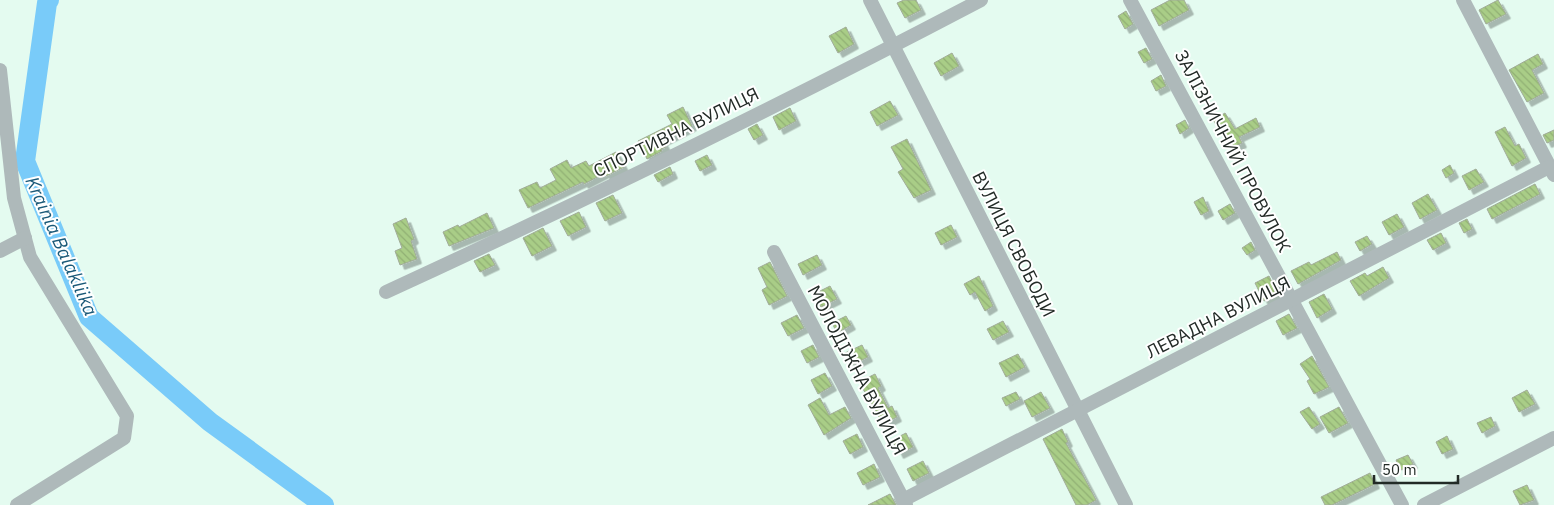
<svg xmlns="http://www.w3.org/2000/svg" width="1554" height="505" viewBox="0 0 1554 505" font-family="'IBM Plex Sans',sans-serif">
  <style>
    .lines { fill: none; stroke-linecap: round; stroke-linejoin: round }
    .river { stroke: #79cbf9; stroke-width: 20 }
    .building { fill: url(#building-back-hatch); stroke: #a1ab99; filter: url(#shadow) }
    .minor { stroke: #aeb9ba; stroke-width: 14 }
    .labels { text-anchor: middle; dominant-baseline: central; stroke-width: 4; stroke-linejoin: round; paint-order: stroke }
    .street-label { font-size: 18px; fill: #222a26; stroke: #fff }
    .water-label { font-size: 19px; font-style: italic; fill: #1a5978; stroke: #fff }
  </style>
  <defs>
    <pattern id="building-back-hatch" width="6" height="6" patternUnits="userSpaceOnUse" patternTransform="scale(1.25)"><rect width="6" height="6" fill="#a9cd87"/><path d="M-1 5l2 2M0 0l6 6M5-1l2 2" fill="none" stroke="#91b074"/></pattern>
    <filter id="shadow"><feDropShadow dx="4.5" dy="4.5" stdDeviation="0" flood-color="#0004"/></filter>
  </defs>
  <rect width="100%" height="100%" fill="#e4fbf0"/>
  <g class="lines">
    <path class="river" d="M 49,0 L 47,3 L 25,161 L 89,317 L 210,422 L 324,505"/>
  </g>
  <g class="building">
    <path d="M 904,0 L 916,0 L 921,10 L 905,18 L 897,3 Z"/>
    <path d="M 1170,0 L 1184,0 L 1189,10 L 1159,26 L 1151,10 Z"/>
    <path d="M 1498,0 L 1506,14 L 1486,24 L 1479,10 Z"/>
    <path d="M 1126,11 L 1133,24 L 1125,29 L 1118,16 Z"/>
    <path d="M 846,27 L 854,44 L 838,53 L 829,36 Z"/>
    <path d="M 1146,48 L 1152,59 L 1144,63 L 1138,52 Z"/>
    <path d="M 952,53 L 959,66 L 941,76 L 934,63 Z"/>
    <path d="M 1538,54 L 1543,64 L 1532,70 L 1544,93 L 1527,102 L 1509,70 Z"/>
    <path d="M 1161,75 L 1166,86 L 1156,91 L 1151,81 Z"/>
    <path d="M 890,101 L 898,115 L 877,126 L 870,112 Z"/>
    <path d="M 683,107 L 692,126 L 663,141 L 666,147 L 661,149 L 662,151 L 647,159 L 638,141 L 672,124 L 667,115 Z"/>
    <path d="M 790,108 L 796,121 L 779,130 L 773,117 Z"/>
    <path d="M 1225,113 L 1235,129 L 1256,118 L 1260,127 L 1239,137 L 1242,143 L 1232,148 L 1223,129 L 1220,131 L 1213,120 Z"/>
    <path d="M 1185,120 L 1189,128 L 1180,134 L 1176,125 Z"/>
    <path d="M 757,124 L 763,135 L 754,140 L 748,129 Z"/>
    <path d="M 1505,127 L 1515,146 L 1519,144 L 1526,158 L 1512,166 L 1495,132 Z"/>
    <path d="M 1554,130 L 1554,140 L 1547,143 L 1543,135 Z"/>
    <path d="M 907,139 L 931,190 L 914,198 L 898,172 L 903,169 L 891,147 Z"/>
    <path d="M 616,152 L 624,167 L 606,176 L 605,173 L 584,184 L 583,182 L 528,208 L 519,190 L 537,182 L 540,188 L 556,180 L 550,169 L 567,160 L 571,168 L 586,161 L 589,166 Z"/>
    <path d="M 707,155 L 712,165 L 700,171 L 695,161 Z"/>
    <path d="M 1450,165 L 1454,173 L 1446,178 L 1442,170 Z"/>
    <path d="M 670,167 L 673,174 L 658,182 L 654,175 Z"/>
    <path d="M 1476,169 L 1484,182 L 1469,190 L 1462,176 Z"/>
    <path d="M 1535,184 L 1540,194 L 1492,219 L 1487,209 Z"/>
    <path d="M 1428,194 L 1437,210 L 1420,219 L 1412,203 Z"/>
    <path d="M 613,195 L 622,213 L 605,221 L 596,203 Z"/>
    <path d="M 1203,197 L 1209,211 L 1201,215 L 1194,202 Z"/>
    <path d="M 1230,204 L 1235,213 L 1223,220 L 1218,211 Z"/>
    <path d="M 579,212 L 586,227 L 568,236 L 560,221 Z"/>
    <path d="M 487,213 L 494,228 L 449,246 L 443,232 L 458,225 L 459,227 Z"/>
    <path d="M 1397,214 L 1404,227 L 1389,235 L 1382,222 Z"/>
    <path d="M 406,218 L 414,239 L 411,241 L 417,259 L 400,265 L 395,251 L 402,248 L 393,224 Z"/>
    <path d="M 1467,219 L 1472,229 L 1464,233 L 1459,223 Z"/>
    <path d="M 951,225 L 957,237 L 941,245 L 935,233 Z"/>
    <path d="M 543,228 L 552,246 L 532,256 L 523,238 Z"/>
    <path d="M 1441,233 L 1446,243 L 1433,250 L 1427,240 Z"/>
    <path d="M 1367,236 L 1372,244 L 1360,251 L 1355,242 Z"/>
    <path d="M 1251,242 L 1255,250 L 1247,255 L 1242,248 Z"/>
    <path d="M 1337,252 L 1341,260 L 1298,284 L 1291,271 L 1309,262 L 1311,265 Z"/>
    <path d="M 489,254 L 495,265 L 480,272 L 474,261 Z"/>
    <path d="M 817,255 L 822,265 L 803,275 L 798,264 Z"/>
    <path d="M 770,262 L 787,296 L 769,305 L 762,290 L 767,287 L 758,268 Z"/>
    <path d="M 1383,267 L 1389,278 L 1359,296 L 1350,281 L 1365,273 L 1367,276 Z"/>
    <path d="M 979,276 L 993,306 L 985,311 L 975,292 L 970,295 L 964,284 Z"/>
    <path d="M 1269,276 L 1278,294 L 1264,301 L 1255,283 Z"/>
    <path d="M 830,286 L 837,299 L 821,307 L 814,294 Z"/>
    <path d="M 1324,294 L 1332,309 L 1317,318 L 1309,302 Z"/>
    <path d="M 1289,314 L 1297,328 L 1283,335 L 1276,321 Z"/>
    <path d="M 797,315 L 804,328 L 788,336 L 781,323 Z"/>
    <path d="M 846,316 L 851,325 L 837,333 L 832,323 Z"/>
    <path d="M 1003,321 L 1009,332 L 993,340 L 987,329 Z"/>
    <path d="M 813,345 L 819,357 L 807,363 L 801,351 Z"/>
    <path d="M 862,345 L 868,357 L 852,365 L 845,353 Z"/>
    <path d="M 1018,354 L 1025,367 L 1006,377 L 999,363 Z"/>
    <path d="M 1312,356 L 1329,387 L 1314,394 L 1307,381 L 1310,379 L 1300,364 Z"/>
    <path d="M 825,373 L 832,386 L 818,394 L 811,380 Z"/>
    <path d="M 875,374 L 881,386 L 878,388 L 888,408 L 892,406 L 897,417 L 883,424 L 859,382 Z"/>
    <path d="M 1527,390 L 1535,404 L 1519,412 L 1512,398 Z"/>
    <path d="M 1016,392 L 1020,399 L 1006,406 L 1002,398 Z"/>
    <path d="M 1041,392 L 1050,408 L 1032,417 L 1024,401 Z"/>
    <path d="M 820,398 L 829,415 L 845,407 L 851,418 L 824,435 L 808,405 Z"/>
    <path d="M 1309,407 L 1320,424 L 1312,429 L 1300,412 Z"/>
    <path d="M 1339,407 L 1348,423 L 1329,433 L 1320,417 Z"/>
    <path d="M 1491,417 L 1495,426 L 1482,433 L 1477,423 Z"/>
    <path d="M 1062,429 L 1068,442 L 1066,443 L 1096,500 L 1087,505 L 1076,505 L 1043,439 Z"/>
    <path d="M 906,433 L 913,447 L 899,454 L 892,440 Z"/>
    <path d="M 857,434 L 863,447 L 850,454 L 843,441 Z"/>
    <path d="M 1447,436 L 1453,449 L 1442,454 L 1436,442 Z"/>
    <path d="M 1408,455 L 1413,464 L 1401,470 L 1396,460 Z"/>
    <path d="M 923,461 L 929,473 L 913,481 L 907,469 Z"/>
    <path d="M 874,464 L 880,477 L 863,485 L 857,473 Z"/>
    <path d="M 1370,473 L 1375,484 L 1332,505 L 1325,505 L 1321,497 Z"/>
    <path d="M 1527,485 L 1534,500 L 1520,505 L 1513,491 Z"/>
    <path d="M 890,494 L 896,505 L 868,505 Z"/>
  </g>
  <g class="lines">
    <g class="minor">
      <path d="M 870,0 L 1126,505"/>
      <path d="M 1130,0 L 1402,505"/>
      <path d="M 1463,0 L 1554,175"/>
      <path d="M 0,70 L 14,198 L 30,257 L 127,416 L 124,438 L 17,505"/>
      <path d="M 0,251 L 25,238"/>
      <path d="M 774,252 L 906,505"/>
      <path d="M 386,292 C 586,200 785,103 981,0"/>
      <path d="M 903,500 L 1549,167"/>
      <path d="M 1424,505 L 1554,438"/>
    </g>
  </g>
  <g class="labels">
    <g class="street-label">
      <text transform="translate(676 132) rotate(-26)">СПОРТИВНА ВУЛИЦЯ</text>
      <text transform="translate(1233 151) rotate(62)">ЗАЛІЗНИЧНИЙ ПРОВУЛОК</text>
      <text transform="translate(1014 244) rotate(63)">ВУЛИЦЯ СВОБОДИ</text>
      <text transform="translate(1218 317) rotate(-27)">ЛЕВАДНА ВУЛИЦЯ</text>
      <text transform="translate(857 370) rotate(62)">МОЛОДІЖНА ВУЛИЦЯ</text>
    </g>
    <g class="water-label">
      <text transform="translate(62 246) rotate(66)">Krainia Balakliika</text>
    </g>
  </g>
  <path d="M1374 475v8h84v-8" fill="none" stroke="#222a26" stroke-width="2.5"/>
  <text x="1382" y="475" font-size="15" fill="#222a26" stroke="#ffffff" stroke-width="4" paint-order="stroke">50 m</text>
</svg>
